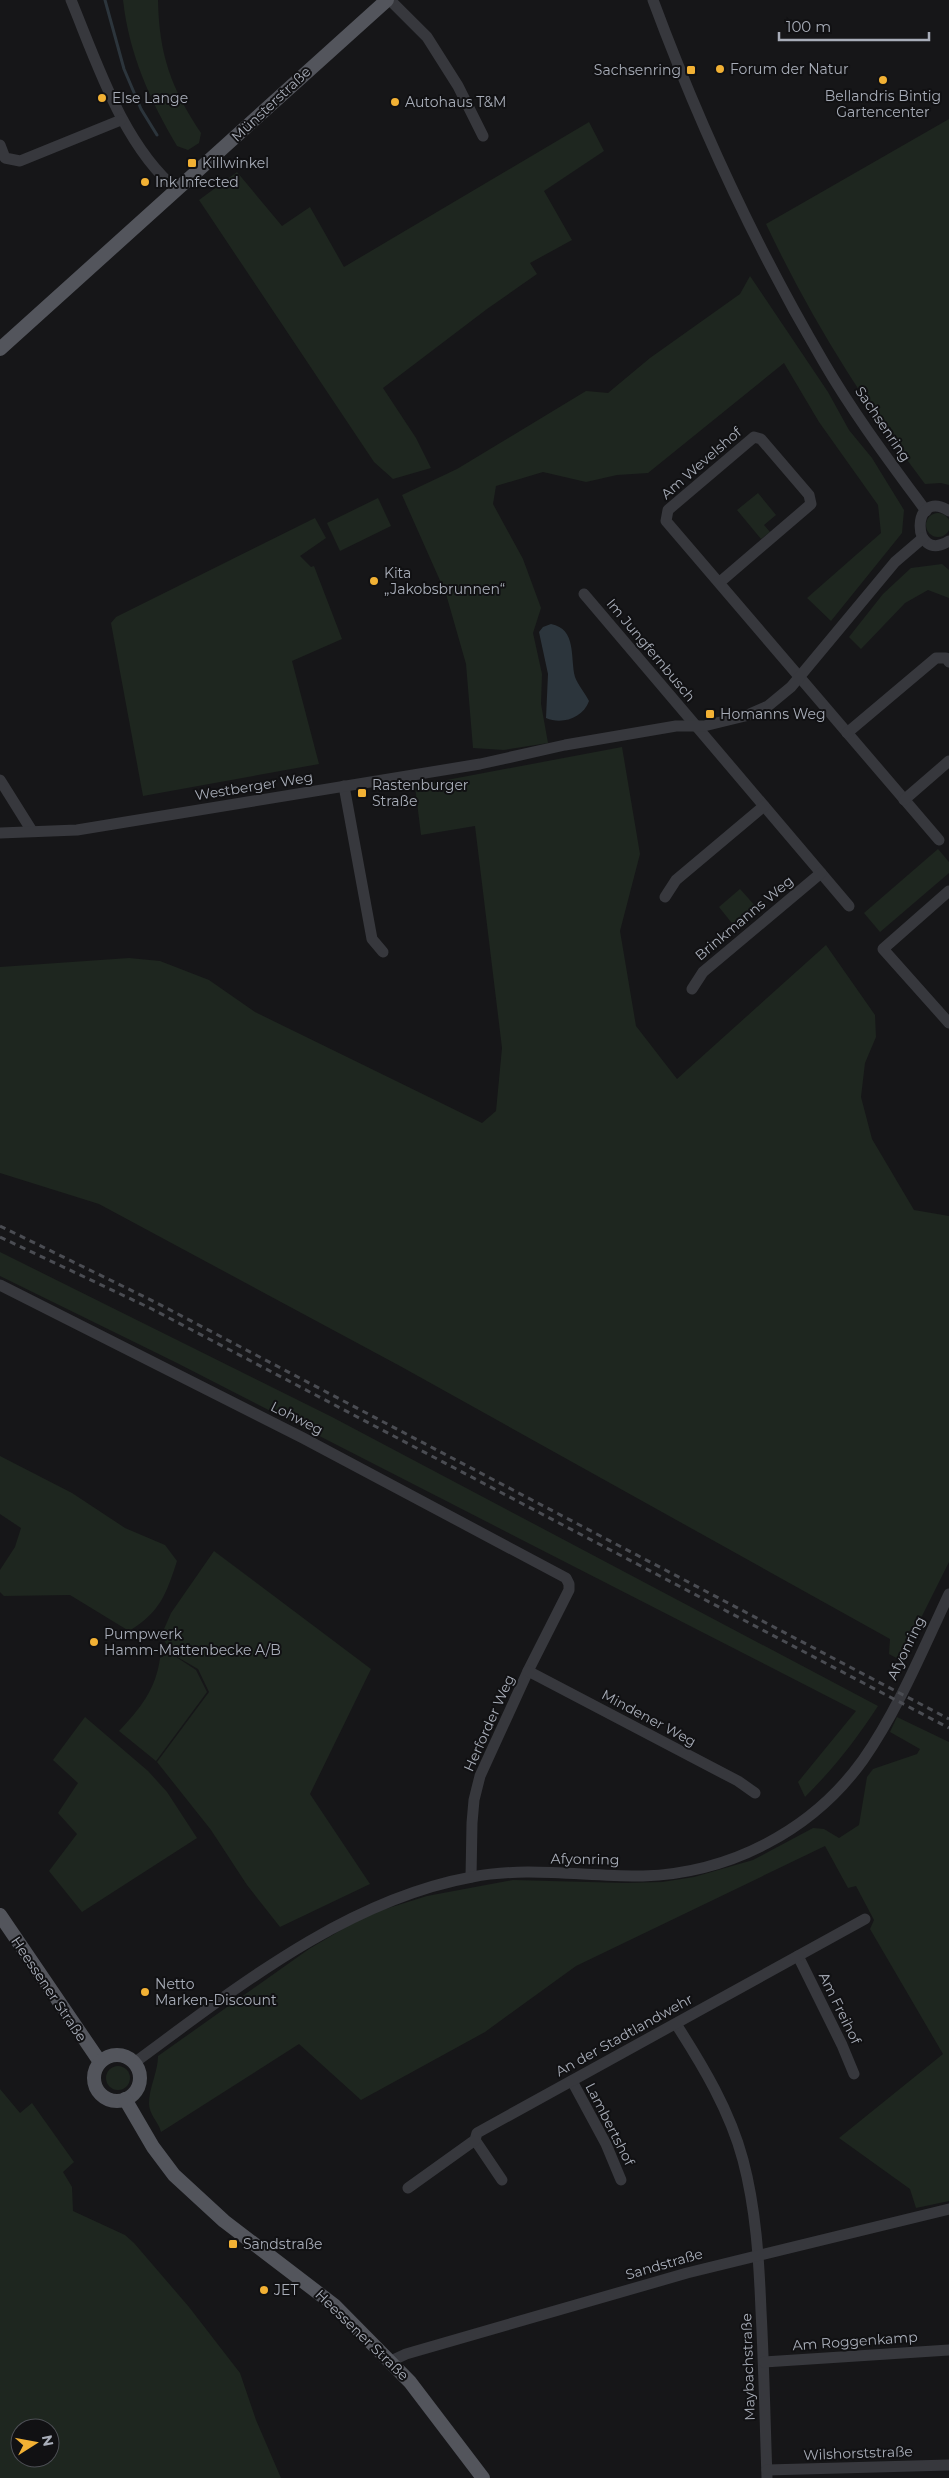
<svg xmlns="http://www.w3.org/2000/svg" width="949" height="2478" viewBox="0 0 949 2478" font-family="Montserrat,sans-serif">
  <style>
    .green { fill: #1e261f; fill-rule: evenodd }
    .water { fill: #2c353c }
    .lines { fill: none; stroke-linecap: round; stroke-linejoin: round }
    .stream { stroke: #2c353c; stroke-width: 3 }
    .minor { stroke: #37383d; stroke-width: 11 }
    .major { stroke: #53555c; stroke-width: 14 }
    .rail { stroke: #4a4c52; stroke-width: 3; stroke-dasharray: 6 5; stroke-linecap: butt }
    .poi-dot { fill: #f2b134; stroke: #111113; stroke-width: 2 }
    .labels { text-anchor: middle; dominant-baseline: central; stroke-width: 4; stroke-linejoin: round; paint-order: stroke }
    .poi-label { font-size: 14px; fill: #a8adb8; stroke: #111113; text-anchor: start }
    .street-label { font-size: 14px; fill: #a8adb8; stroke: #111113 }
  </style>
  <rect width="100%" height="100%" fill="#161618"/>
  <g class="green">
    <path d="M 123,0 L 158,0 C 159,54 171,88 201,133 L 199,143 L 188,150 L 177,146 C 150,100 129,54 123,0 Z"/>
    <path d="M 949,119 L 949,485 L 941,483 L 925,484 C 863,402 810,317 766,224 Z"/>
    <path d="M 589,122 L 604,151 L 544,191 L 572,240 L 530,263 L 537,274 L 487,309 L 383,388 L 416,438 L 431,468 L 393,479 L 374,462 L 199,200 L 237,172 L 282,226 L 310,207 L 344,267 Z"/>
    <path d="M 750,276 L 828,392 L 849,430 L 872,458 L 904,510 L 902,533 L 831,621 L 807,598 L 881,533 L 878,505 L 819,422 L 784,363 L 648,473 L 617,475 L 586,482 L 543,472 L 496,486 L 493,504 L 523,559 L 541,608 L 533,633 L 542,674 L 541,704 L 548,743 L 504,750 L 473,748 L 466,664 L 446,594 L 402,495 L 457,469 L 586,391 L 608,393 L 650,358 L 740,294 Z"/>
    <path d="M 758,493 L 776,515 L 764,525 L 770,532 L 761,539 L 737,510 Z"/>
    <path d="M 378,498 L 391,526 L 340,551 L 327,523 Z"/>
    <circle cx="938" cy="525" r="12"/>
    <path d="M 315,518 L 326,538 L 300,556 L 311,567 L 314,566 L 342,639 L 292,661 L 319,764 L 143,796 L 111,623 L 116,617 Z"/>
    <path d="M 942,564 L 949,570 L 949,598 L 928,590 L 905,603 L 861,649 L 849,637 L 883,594 L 911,568 Z"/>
    <path d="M 622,747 L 640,854 L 620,931 L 636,1026 L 677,1079 L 826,945 L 875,1015 L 876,1037 L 865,1063 L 861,1097 L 872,1139 L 914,1210 L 949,1216 L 949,1562 L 900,1660 L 889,1654 L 890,1639 L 400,1366 L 99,1204 L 0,1173 L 0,967 L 129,958 L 160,961 L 209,980 L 255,1012 L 482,1123 L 496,1111 L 502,1048 L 475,826 L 421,835 L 415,786 Z"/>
    <path d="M 938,849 L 949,862 L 949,873 L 880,932 L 864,913 Z"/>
    <path d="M 740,889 L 757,908 L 735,927 L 719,907 Z"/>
    <path d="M 0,1252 L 332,1417 L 878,1706 C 856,1740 833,1769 805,1797 L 798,1782 L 856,1711 L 177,1363 L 0,1276 Z"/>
    <path d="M 0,1456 L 72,1493 L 125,1528 L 165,1545 L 177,1561 C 166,1595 160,1612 129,1631 L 70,1595 L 4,1596 L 0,1592 L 0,1570 L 15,1547 L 21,1528 L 0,1514 Z"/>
    <path d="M 214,1551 L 371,1669 L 310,1794 L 370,1884 L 280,1927 L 247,1885 L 211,1830 L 157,1762 L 209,1692 L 198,1669 L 174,1655 L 161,1636 L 171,1613 Z"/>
    <path d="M 170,1653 L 196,1670 L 207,1692 L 156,1761 L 119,1731 C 140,1709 156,1689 160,1658 Z"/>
    <path d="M 85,1717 L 148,1771 L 167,1792 L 197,1838 L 82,1912 L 49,1871 L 77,1834 L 58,1813 L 78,1783 L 53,1760 Z"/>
    <path d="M 897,1717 L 949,1742 L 949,2201 L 916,2208 L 910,2189 L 839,2138 L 943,2054 L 870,1929 L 874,1920 L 856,1886 L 848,1888 L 825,1846 L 576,1966 L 485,2032 L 361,2100 L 299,2044 L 161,2132 C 159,2123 149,2114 149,2104 C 149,2087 158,2072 158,2056 L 309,1949 L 353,1923 L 379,1911 L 427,1896 L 513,1880 L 625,1883 L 662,1882 L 694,1877 L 753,1860 L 813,1828 L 824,1829 L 839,1838 L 859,1825 L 867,1777 L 873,1769 L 917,1754 L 920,1749 L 890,1732 Z"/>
    <circle cx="118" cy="2078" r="12"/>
    <path d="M 0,2089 L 20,2113 L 32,2103 L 74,2162 L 63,2172 L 72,2187 L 73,2211 L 125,2235 L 134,2243 L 189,2307 L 240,2373 L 256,2420 L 281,2478 L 0,2478 ZM 20,2428 L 50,2428 L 50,2458 L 20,2458 Z"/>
  </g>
  <path class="water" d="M 551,624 C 577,629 570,657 575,677 C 578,685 585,693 589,701 C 583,718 562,725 546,718 L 548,674 L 539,632 L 543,627 Z"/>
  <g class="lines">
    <path class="stream" d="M 105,0 L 124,69 L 141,109 L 157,135"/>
    <g class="minor">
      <path d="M 71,0 C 97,63 123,145 177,190"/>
      <path d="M 390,0 L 427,37 L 458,86 L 483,136"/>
      <path d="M 653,0 C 699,124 756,247 823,361 C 853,413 890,462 926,511"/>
      <path d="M 0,145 L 5,158 L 20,161 L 121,120"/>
      <path d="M 949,511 C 911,486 910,565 949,541"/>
      <path d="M 720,582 L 811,504 L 809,495 L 761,439 L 754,437 L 668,510 L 666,521 L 939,840"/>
      <path d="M 584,594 L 849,906"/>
      <path d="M 847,733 L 936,658 L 946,658 L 949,662"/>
      <path d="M 0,780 L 32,831"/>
      <path d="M 344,786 L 372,939 L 383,952"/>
      <path d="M 904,800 L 949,761"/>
      <path d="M 0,833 L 77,830 L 480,764 L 565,745 L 676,726 L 704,726 L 745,716 L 768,706 L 791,687 L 895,562 L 923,538"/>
      <path d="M 949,891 L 883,949 L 949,1023"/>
      <path d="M 665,897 L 676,880 L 764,806"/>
      <path d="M 692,989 L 703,972 L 821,873"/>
      <path d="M 0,1285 L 303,1438 L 566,1578 L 569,1584 L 569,1590 L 528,1671 L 480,1776 L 474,1800 L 472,1823 L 471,1877"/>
      <path d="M 528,1671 L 738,1781 L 755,1793"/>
      <path d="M 798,1956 L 842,2045 L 854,2074"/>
      <path d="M 676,2024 C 703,2066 730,2111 743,2160 C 756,2209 759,2260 761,2311 C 764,2366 765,2422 767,2478"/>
      <path d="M 134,2063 C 235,1989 345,1900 472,1877 C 528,1866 587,1877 643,1876 C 730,1873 812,1831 863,1760 C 898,1710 923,1649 949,1594"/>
      <path d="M 572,2081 L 606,2144 L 621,2180"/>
      <path d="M 475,2140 L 502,2180"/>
      <path d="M 408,2188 L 475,2140 L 477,2133 L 865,1919"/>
      <path d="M 391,2361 L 406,2354 L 687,2273 L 949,2209"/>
      <path d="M 764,2362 L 949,2350"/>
      <path d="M 767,2470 L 949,2465"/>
    </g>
    <g class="major">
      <path d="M 0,349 L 387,0"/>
      <path d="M 0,1915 L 100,2062"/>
      <circle cx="117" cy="2078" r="23"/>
      <path d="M 125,2099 L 153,2147 L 174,2175 L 224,2221 L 334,2305 L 410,2382 L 483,2478"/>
    </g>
    <g class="rail">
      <path d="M 0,1226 L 155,1302 L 949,1719"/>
      <path d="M 0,1237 L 152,1309 L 949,1728"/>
    </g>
  </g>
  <g class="poi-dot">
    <circle cx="720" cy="69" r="5"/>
    <rect x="686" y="65" width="10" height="10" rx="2.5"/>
    <circle cx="883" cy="80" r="5"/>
    <circle cx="102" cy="98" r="5"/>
    <circle cx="395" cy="102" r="5"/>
    <rect x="187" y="158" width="10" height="10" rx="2.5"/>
    <circle cx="145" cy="182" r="5"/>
    <circle cx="374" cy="581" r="5"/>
    <rect x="705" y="709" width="10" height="10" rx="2.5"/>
    <rect x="357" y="788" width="10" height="10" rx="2.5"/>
    <circle cx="94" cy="1642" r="5"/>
    <circle cx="145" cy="1992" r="5"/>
    <rect x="228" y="2239" width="10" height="10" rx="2.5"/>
    <circle cx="264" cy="2290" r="5"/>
  </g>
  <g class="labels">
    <g class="poi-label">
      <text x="730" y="69">Forum der Natur</text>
      <text x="681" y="70" text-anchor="end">Sachsenring</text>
      <text x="883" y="96" text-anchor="middle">Bellandris Bintig<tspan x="883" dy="16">Gartencenter</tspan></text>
      <text x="112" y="98">Else Lange</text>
      <text x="405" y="102">Autohaus T&amp;M</text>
      <text x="202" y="163">Killwinkel</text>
      <text x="155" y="182">Ink Infected</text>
      <text x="384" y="573">Kita<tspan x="384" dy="16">„Jakobsbrunnen“</tspan></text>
      <text x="720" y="714">Homanns Weg</text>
      <text x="372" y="785">Rastenburger<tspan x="372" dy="16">Straße</tspan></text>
      <text x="104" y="1634">Pumpwerk<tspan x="104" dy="16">Hamm-Mattenbecke A/B</tspan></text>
      <text x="155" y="1984">Netto<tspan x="155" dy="16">Marken-Discount</tspan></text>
      <text x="243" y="2244">Sandstraße</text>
      <text x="274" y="2290">JET</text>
    </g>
    <g class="street-label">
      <text transform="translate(271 104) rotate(-43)">Münsterstraße</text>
      <text transform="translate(883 424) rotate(56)">Sachsenring</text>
      <text transform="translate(701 463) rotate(-41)">Am Wevelshof</text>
      <text transform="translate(651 650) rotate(50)">Im Jungfernbusch</text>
      <text transform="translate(254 786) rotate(-9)">Westberger Weg</text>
      <text transform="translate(744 918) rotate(-40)">Brinkmanns Weg</text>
      <text transform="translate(297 1418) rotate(27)">Lohweg</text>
      <text transform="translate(906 1648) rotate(-64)">Afyonring</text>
      <text transform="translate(649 1718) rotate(28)">Mindener Weg</text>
      <text transform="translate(489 1723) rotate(-66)">Herforder Weg</text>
      <text transform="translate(585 1859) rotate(1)">Afyonring</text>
      <text transform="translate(49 1989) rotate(56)">Heessener Straße</text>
      <text transform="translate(840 2008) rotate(64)">Am Freihof</text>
      <text transform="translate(624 2035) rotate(-29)">An der Stadtlandwehr</text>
      <text transform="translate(610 2124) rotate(63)">Lambertshof</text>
      <text transform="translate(664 2264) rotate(-16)">Sandstraße</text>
      <text transform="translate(362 2335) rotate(44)">Heessener Straße</text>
      <text transform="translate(855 2341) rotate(-4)">Am Roggenkamp</text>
      <text transform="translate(748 2367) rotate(-92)">Maybachstraße</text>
      <text transform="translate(858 2453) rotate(-2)">Wilshorststraße</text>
    </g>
  </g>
  <g transform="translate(35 2443) rotate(79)"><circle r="24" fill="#111113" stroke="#4d4f55"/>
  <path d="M0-4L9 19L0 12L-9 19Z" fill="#f2b134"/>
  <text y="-8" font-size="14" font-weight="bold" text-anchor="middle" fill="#a8adb8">N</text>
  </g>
  <path d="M779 32v8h150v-8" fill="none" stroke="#a8adb8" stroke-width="2.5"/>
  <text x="786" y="32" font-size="15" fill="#a8adb8" stroke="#111113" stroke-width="4" paint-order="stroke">100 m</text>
</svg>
